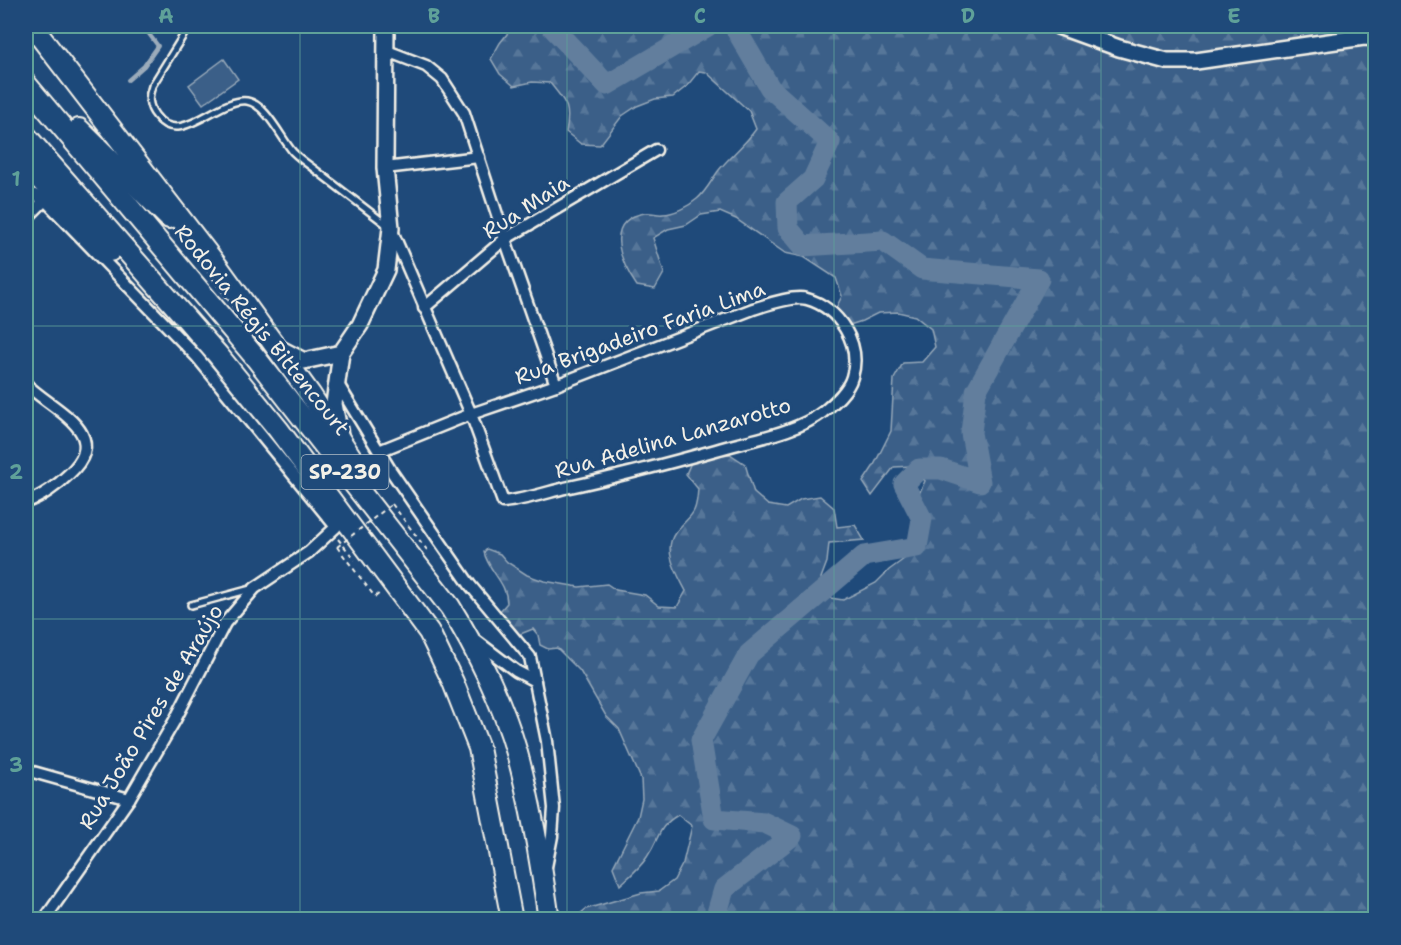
<svg xmlns="http://www.w3.org/2000/svg" width="1401" height="945" viewBox="0 0 1401 945" font-family="'Shantell Sans',sans-serif">
  <style>
    .forest { fill: url(#forest-firs); stroke: #97a8b8; stroke-width: 1.5 }
    .garden { fill: #3a5f88; stroke: #97a8b8; stroke-width: 1.5 }
    .lines { fill: none; stroke-linecap: round; stroke-linejoin: round }
    .stream { stroke: #9cacbb; stroke-width: 4 }
    .river { stroke: #627e9d; stroke-width: 21 }
    .lane-casing { stroke: #f4f1e8; stroke-width: 10 }
    .street-casing { stroke: #f4f1e8; stroke-width: 15 }
    .secondary-casing { stroke: #f4f1e8; stroke-width: 20 }
    .highway-casing { stroke: #f4f1e8; stroke-width: 24 }
    .path { stroke: #f4f1e8; stroke-width: 2; stroke-dasharray: 4.5 4.5; stroke-linecap: butt }
    .lane { stroke: #1f4a7a; stroke-width: 5 }
    .street { stroke: #1f4a7a; stroke-width: 10 }
    .secondary { stroke: #1f4a7a; stroke-width: 15 }
    .highway { stroke: #1f4a7a; stroke-width: 20 }
    .path-bridge { stroke: #f4f1e8; stroke-width: 2; stroke-dasharray: 4.5 4.5; stroke-linecap: butt }
    .grid { fill: none; stroke: #5fa199; stroke-width: 1.5; stroke-opacity: 0.55 }
    .labels { text-anchor: middle; dominant-baseline: central; stroke-width: 6; stroke-linejoin: round; paint-order: stroke }
    .shield { fill: #1f4a7a; stroke: #b4bfc7; stroke-width: 1.5 }
    .shield-label { font-size: 20px; font-weight: bold; fill: #f4f1e8 }
    .street-label { font-size: 21px; fill: #f4f1e8; stroke: #1f4a7a }
    .neatline { fill: none; stroke: #5fa199; stroke-width: 2 }
    .grid-label { font-size: 20px; text-anchor: middle; font-weight: bold; fill: #5fa199 }
  </style>
  <defs>
    <pattern id="forest-firs" width="22" height="20" patternUnits="userSpaceOnUse" patternTransform="scale(1.5)"><rect width="22" height="20" fill="#3a5f88"/><path d="M5 1l3.5 6h-7zM16 11l3.5 6h-7z" fill="#577699"/></pattern>
  </defs>
  <rect width="100%" height="100%" fill="#1f4a7a"/>
  <filter id="ink" filterUnits="userSpaceOnUse"><feTurbulence type="fractalNoise" baseFrequency=".0167" numOctaves="2"/><feDisplacementMap in="SourceGraphic" scale="12" xChannelSelector="R" yChannelSelector="G"/><feConvolveMatrix kernelMatrix="1 2 1 2 8 2 1 2 1" color-interpolation-filters="sRGB"/></filter>
  <g filter="url(#ink)">
    <path class="forest" d="M 510,26 L 1375,26 L 1375,919 L 574,919 L 586,909 L 641,893 L 659,891 L 674,880 L 683,863 L 692,826 L 678,815 C 656,828 661,837 647,857 C 640,868 630,876 620,885 L 613,867 L 638,817 L 642,799 L 641,779 L 619,729 L 606,716 L 580,671 L 557,648 L 548,649 L 540,645 L 538,635 L 533,629 L 513,637 L 503,629 L 500,611 L 507,603 C 507,582 488,571 484,552 L 487,549 L 500,554 L 507,562 L 527,575 L 544,581 L 579,587 L 607,584 L 616,590 L 645,595 L 659,606 L 677,607 L 686,591 C 678,575 662,551 675,533 C 691,513 696,518 698,489 L 686,474 L 693,458 L 730,454 L 745,464 L 754,493 L 768,505 L 786,508 L 801,499 L 820,496 L 834,508 L 837,527 L 855,525 L 864,540 L 829,543 L 827,562 L 821,578 L 824,597 L 843,600 L 876,583 L 889,570 L 918,549 L 917,531 L 910,514 L 925,481 L 912,466 L 894,467 L 872,496 L 863,482 L 873,467 L 891,431 L 894,379 L 903,363 L 922,362 L 935,347 L 931,329 L 915,316 L 898,312 L 878,313 L 862,321 L 843,327 L 834,312 L 842,296 L 836,278 L 804,257 L 785,253 L 736,219 L 720,212 L 701,215 L 686,225 L 668,229 L 653,238 L 664,273 L 655,289 L 637,286 C 621,263 602,220 645,213 C 651,212 658,215 663,214 C 674,214 689,206 697,199 C 706,192 712,179 719,170 C 731,155 745,145 756,129 L 749,111 L 706,72 L 699,71 L 687,86 L 673,97 L 655,99 L 637,106 L 622,116 L 600,145 L 581,144 L 566,132 C 571,106 566,103 550,83 L 532,82 L 514,86 L 500,74 L 491,59 L 500,43 L 511,29 Z"/>
    <path class="garden" d="M 224,59 L 238,79 L 203,104 L 189,85 Z"/>
    <g class="lines">
      <path class="stream" d="M 128,80 L 144,66 L 158,46 L 143,26"/>
      <g class="river">
        <path d="M 551,26 L 607,85 L 708,26"/>
        <path d="M 715,920 L 724,889 L 792,836 L 765,823 L 714,819 L 701,740 L 749,654 L 864,556 L 917,547 L 922,519 L 904,484 L 919,469 L 941,469 L 980,482 L 971,433 L 976,391 L 1039,279 L 922,269 L 883,241 L 803,246 L 788,228 L 787,202 L 813,179 L 830,142 L 770,88 L 734,26"/>
      </g>
      <defs>
        <g id="lane">
          <path d="M 189,26 L 152,86 C 148,97 148,106 156,116 C 180,149 218,97 247,101 C 266,104 281,138 293,152 C 301,160 312,167 322,175 C 343,191 365,208 387,225"/>
          <path d="M 191,605 L 251,589"/>
        </g>
        <g id="street">
          <path d="M 387,51 L 426,66 L 442,79 L 464,113 L 505,239 L 556,385"/>
          <path d="M 385,168 L 479,157"/>
          <path d="M 26,191 L 45,200 L 197,357 L 336,527 L 309,552 L 255,588 L 225,623 L 175,720 L 129,799 L 44,920"/>
          <path d="M 26,219 L 45,200"/>
          <path d="M 424,308 L 505,239 L 656,150"/>
          <path d="M 336,381 L 391,471 L 470,585 L 530,657 L 547,741 L 554,808 L 552,836 L 546,867"/>
          <path d="M 26,384 C 52,410 114,433 69,474 C 58,485 40,498 26,502"/>
          <path d="M 379,451 L 471,414 L 556,385 L 753,309 C 766,305 794,295 807,299 C 839,308 862,344 852,377 C 848,391 834,403 823,412 C 796,433 749,440 716,450 C 666,464 616,477 565,488 C 545,493 524,500 503,502 L 471,414 L 392,231"/>
          <path d="M 474,639 L 516,671 L 535,681"/>
          <path d="M 26,770 L 129,799"/>
        </g>
        <g id="secondary">
          <path d="M 1058,26 L 1119,48 L 1167,61 L 1196,61 L 1364,37 L 1376,38"/>
          <path d="M 279,348 L 304,361 L 341,353"/>
          <path d="M 340,435 L 334,404 L 341,353 L 360,325 L 386,270 L 391,228 L 385,168 L 386,26"/>
        </g>
        <g id="highway">
          <path d="M 32,26 L 218,267 L 310,394 L 366,480"/>
          <path d="M 26,84 L 255,357 L 450,607 C 477,650 503,704 517,753 C 532,807 541,863 549,920"/>
          <path d="M 79,129 L 169,218"/>
          <path d="M 26,136 L 218,355 L 278,429 L 429,632 L 453,682 L 479,748 L 512,920"/>
          <path d="M 26,165 L 110,251"/>
        </g>
      </defs>
      <use href="#lane" class="lane-casing"/>
      <use href="#street" class="street-casing"/>
      <use href="#secondary" class="secondary-casing"/>
      <use href="#highway" class="highway-casing"/>
      <g class="path">
        <path d="M 392,504 L 427,550"/>
        <path d="M 338,539 L 355,560"/>
        <path d="M 337,547 L 375,597 L 380,593"/>
      </g>
      <use href="#lane" class="lane"/>
      <use href="#street" class="street"/>
      <use href="#secondary" class="secondary"/>
      <use href="#highway" class="highway"/>
      <path class="path-bridge" d="M 337,547 L 392,504"/>
    </g>
  </g>
  <path class="grid" d="M 300,26 L 300,920M 567,26 L 567,920M 834,26 L 834,920M 1101,26 L 1101,920M 26,326 L 1376,326M 26,619 L 1376,619"/>
  <g class="labels">
    <rect class="shield" x="301.5" y="455" width="87" height="34" rx="4.5"/>
    <g class="shield-label">
      <text x="345" y="472">SP-230</text>
    </g>
    <g class="street-label">
      <text transform="translate(526 207) rotate(-33)">Rua Maia</text>
      <text transform="translate(262 330) rotate(51)">Rodovia Régis Bittencourt</text>
      <text transform="translate(640 333) rotate(-20)">Rua Brigadeiro Faria Lima</text>
      <text transform="translate(673 438) rotate(-16)">Rua Adelina Lanzarotto</text>
      <text transform="translate(151 717) rotate(-59)">Rua João Pires de Araújo</text>
    </g>
  </g>
  <rect width="1401" height="945" fill="none" stroke="#1f4a7a" stroke-width="66"/>
  <rect x="33" y="33" width="1335" height="879" class="neatline"/>
  <g class="grid-label">
    <text x="166" y="23">A</text>
    <text x="434" y="23">B</text>
    <text x="700" y="23">C</text>
    <text x="968" y="23">D</text>
    <text x="1234" y="23">E</text>
    <text x="16" y="186">1</text>
    <text x="16" y="479">2</text>
    <text x="16" y="772">3</text>
  </g>
</svg>
